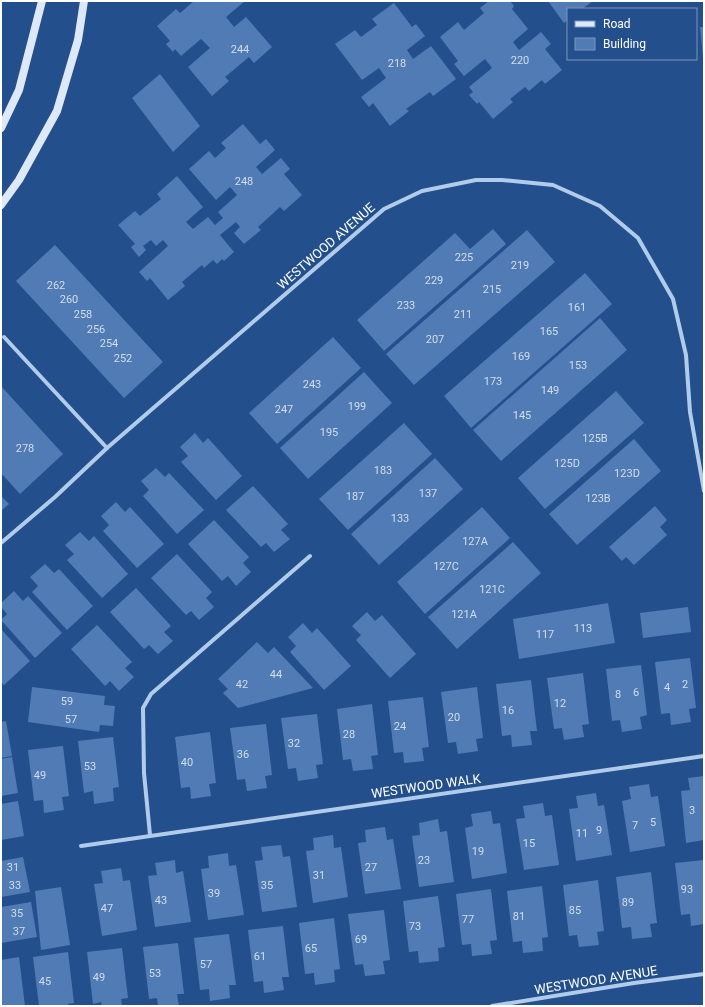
<svg xmlns="http://www.w3.org/2000/svg" width="705" height="1007" viewBox="0 0 705 1007" font-family="Roboto,sans-serif">
  <style>
    .building { fill: #507bb5 }
    .lines { fill: none; stroke-linecap: round; stroke-linejoin: round }
    .street { stroke: #b1cbeb; stroke-width: 4 }
    .secondary { stroke: #dde9f9; stroke-width: 8 }
    .labels { text-anchor: middle; dominant-baseline: central; stroke-width: 3.5; stroke-linejoin: round; paint-order: stroke }
    .number-label { font-size: 11px; fill: #d3deec }
    .street-label { font-size: 13px; fill: #fff; stroke: #23508c }
  </style>
  <rect width="100%" height="100%" fill="#23508c"/>
  <g class="building">
    <path d="M 194,1 L 245,1 L 226,17 L 234,27 L 246,17 L 272,47 L 254,63 L 249,57 L 225,77 L 229,81 L 212,96 L 188,67 L 210,48 L 201,39 L 181,56 L 175,49 L 173,52 L 166,44 L 170,41 L 157,26 L 176,9 L 180,13 Z"/>
    <path d="M 489,1 L 510,1 L 514,6 L 512,9 L 528,29 L 513,42 L 519,50 L 541,32 L 551,44 L 545,49 L 562,70 L 545,84 L 542,80 L 529,91 L 525,87 L 510,99 L 513,102 L 493,119 L 479,102 L 477,104 L 469,95 L 473,92 L 469,87 L 492,68 L 485,59 L 464,76 L 454,64 L 458,61 L 440,37 L 458,22 L 464,30 L 484,13 L 480,8 Z"/>
    <path d="M 548,1 L 593,1 L 582,9 L 568,9 L 568,20 L 564,23 Z"/>
    <path d="M 394,3 L 412,27 L 416,24 L 425,36 L 407,50 L 413,59 L 431,46 L 456,79 L 433,96 L 430,92 L 406,109 L 409,111 L 390,126 L 373,103 L 369,107 L 361,97 L 386,78 L 379,68 L 362,80 L 335,44 L 355,30 L 361,37 L 377,25 L 372,19 Z"/>
    <path d="M 700,27 L 704,27 L 704,57 L 703,57 Z"/>
    <path d="M 160,74 L 200,126 L 173,152 L 132,98 Z"/>
    <path d="M 243,124 L 260,144 L 266,139 L 275,150 L 256,167 L 262,174 L 281,158 L 290,169 L 284,174 L 302,195 L 284,211 L 280,207 L 258,227 L 261,230 L 244,244 L 234,233 L 240,227 L 236,222 L 220,235 L 234,252 L 224,261 L 222,259 L 217,264 L 213,260 L 204,268 L 202,265 L 182,282 L 185,286 L 168,300 L 150,278 L 147,281 L 139,272 L 168,246 L 163,240 L 156,246 L 151,240 L 143,246 L 146,250 L 139,257 L 131,247 L 135,244 L 118,225 L 135,211 L 140,216 L 161,199 L 157,194 L 177,176 L 203,207 L 186,222 L 193,229 L 208,217 L 215,225 L 223,218 L 218,212 L 237,195 L 230,187 L 216,200 L 189,169 L 209,151 L 215,158 L 226,148 L 221,143 Z"/>
    <path d="M 493,229 L 506,244 L 384,351 L 357,320 L 455,233 L 470,249 Z"/>
    <path d="M 527,230 L 555,262 L 414,385 L 386,354 Z"/>
    <path d="M 55,245 L 163,362 L 124,398 L 16,281 Z"/>
    <path d="M 585,273 L 612,304 L 471,428 L 444,396 Z"/>
    <path d="M 600,318 L 627,350 L 501,461 L 473,430 Z"/>
    <path d="M 333,337 L 361,368 L 277,444 L 249,413 Z"/>
    <path d="M 364,372 L 392,403 L 308,479 L 280,448 Z"/>
    <path d="M 1,386 L 63,454 L 20,494 L 1,473 Z"/>
    <path d="M 616,391 L 644,423 L 545,509 L 518,478 Z"/>
    <path d="M 404,423 L 432,454 L 348,530 L 319,499 Z"/>
    <path d="M 195,433 L 203,443 L 208,438 L 242,476 L 216,500 L 181,462 L 188,456 L 180,447 Z"/>
    <path d="M 634,439 L 661,471 L 577,545 L 549,514 Z"/>
    <path d="M 435,458 L 463,489 L 379,565 L 351,534 Z"/>
    <path d="M 156,468 L 165,477 L 169,473 L 204,510 L 177,534 L 143,496 L 149,490 L 141,481 Z"/>
    <path d="M 253,486 L 288,524 L 281,530 L 290,539 L 274,552 L 266,543 L 261,547 L 226,510 Z"/>
    <path d="M 1,496 L 9,504 L 1,511 Z"/>
    <path d="M 116,502 L 125,512 L 130,507 L 164,544 L 137,568 L 103,531 L 109,525 L 101,516 Z"/>
    <path d="M 655,506 L 667,520 L 660,527 L 667,535 L 634,565 L 626,557 L 622,561 L 609,547 Z"/>
    <path d="M 482,507 L 510,538 L 425,614 L 397,582 Z"/>
    <path d="M 214,520 L 249,557 L 243,563 L 251,572 L 236,586 L 228,576 L 222,581 L 188,544 Z"/>
    <path d="M 80,532 L 89,541 L 94,536 L 128,574 L 102,598 L 67,560 L 74,554 L 65,545 Z"/>
    <path d="M 513,542 L 541,573 L 457,649 L 428,617 Z"/>
    <path d="M 177,554 L 212,592 L 206,598 L 214,607 L 199,620 L 191,611 L 186,615 L 151,578 Z"/>
    <path d="M 45,564 L 54,573 L 59,569 L 93,606 L 67,630 L 32,592 L 38,586 L 30,577 Z"/>
    <path d="M 136,588 L 171,626 L 164,632 L 173,641 L 158,654 L 149,645 L 144,649 L 110,612 Z"/>
    <path d="M 14,591 L 23,601 L 28,596 L 62,633 L 35,658 L 1,620 L 7,614 L 1,607 L 1,603 Z"/>
    <path d="M 608,603 L 615,643 L 519,659 L 513,619 Z"/>
    <path d="M 688,607 L 691,632 L 643,638 L 640,613 Z"/>
    <path d="M 367,612 L 375,621 L 382,615 L 416,654 L 390,678 L 356,640 L 361,635 L 352,626 Z"/>
    <path d="M 303,623 L 312,633 L 317,628 L 351,666 L 324,690 L 290,652 L 296,646 L 288,637 Z"/>
    <path d="M 97,625 L 132,662 L 125,668 L 134,677 L 119,691 L 110,681 L 105,686 L 71,649 Z"/>
    <path d="M 1,629 L 30,661 L 4,685 L 1,682 Z"/>
    <path d="M 257,642 L 268,653 L 274,647 L 313,688 L 238,708 L 223,693 L 228,689 L 218,679 Z"/>
    <path d="M 690,658 L 696,708 L 689,709 L 691,722 L 671,725 L 670,713 L 661,714 L 655,662 Z"/>
    <path d="M 641,665 L 647,715 L 640,717 L 642,729 L 622,732 L 620,720 L 612,721 L 606,669 Z"/>
    <path d="M 583,673 L 589,724 L 582,725 L 584,737 L 564,740 L 562,728 L 554,729 L 547,678 Z"/>
    <path d="M 531,680 L 537,731 L 530,731 L 532,745 L 512,747 L 511,735 L 502,736 L 496,684 Z"/>
    <path d="M 32,687 L 105,696 L 104,705 L 115,706 L 113,726 L 100,725 L 99,732 L 28,722 Z"/>
    <path d="M 477,687 L 483,738 L 476,739 L 478,751 L 458,754 L 456,742 L 448,743 L 441,692 Z"/>
    <path d="M 423,697 L 429,747 L 422,748 L 424,761 L 404,763 L 403,752 L 394,753 L 388,701 Z"/>
    <path d="M 372,704 L 378,755 L 371,756 L 373,769 L 353,771 L 351,759 L 343,760 L 337,709 Z"/>
    <path d="M 317,714 L 323,764 L 316,765 L 318,778 L 298,781 L 296,768 L 288,769 L 281,718 Z"/>
    <path d="M 6,721 L 12,756 L 1,758 L 1,722 Z"/>
    <path d="M 266,724 L 272,775 L 265,776 L 267,788 L 247,791 L 245,779 L 237,780 L 230,728 Z"/>
    <path d="M 210,732 L 216,783 L 209,784 L 211,796 L 191,799 L 190,787 L 181,788 L 175,737 Z"/>
    <path d="M 113,737 L 119,787 L 113,788 L 114,801 L 94,804 L 93,791 L 84,793 L 78,741 Z"/>
    <path d="M 63,746 L 69,796 L 62,797 L 64,810 L 44,813 L 43,800 L 34,801 L 28,750 Z"/>
    <path d="M 12,757 L 18,793 L 1,796 L 1,759 Z"/>
    <path d="M 704,776 L 704,840 L 686,843 L 681,791 L 690,790 L 688,778 Z"/>
    <path d="M 649,784 L 651,797 L 658,796 L 665,846 L 630,852 L 622,801 L 631,799 L 629,787 Z"/>
    <path d="M 596,793 L 598,806 L 604,805 L 612,855 L 576,861 L 569,809 L 578,808 L 576,796 Z"/>
    <path d="M 18,801 L 24,836 L 1,840 L 1,804 Z"/>
    <path d="M 543,803 L 545,816 L 552,815 L 559,865 L 524,870 L 516,819 L 525,818 L 523,806 Z"/>
    <path d="M 491,811 L 493,824 L 500,823 L 507,873 L 472,879 L 465,828 L 473,826 L 471,814 Z"/>
    <path d="M 438,819 L 440,832 L 447,831 L 454,882 L 419,887 L 412,836 L 420,835 L 419,823 Z"/>
    <path d="M 385,827 L 387,840 L 393,839 L 401,889 L 365,894 L 358,843 L 366,842 L 365,830 Z"/>
    <path d="M 333,835 L 334,848 L 341,847 L 348,897 L 313,903 L 306,851 L 314,850 L 313,838 Z"/>
    <path d="M 281,845 L 283,857 L 290,856 L 297,907 L 262,912 L 255,861 L 263,860 L 261,847 Z"/>
    <path d="M 228,853 L 229,866 L 236,865 L 244,915 L 208,920 L 201,869 L 209,868 L 208,856 Z"/>
    <path d="M 23,857 L 30,892 L 1,897 L 1,861 Z"/>
    <path d="M 175,860 L 176,873 L 183,871 L 191,922 L 155,927 L 148,876 L 157,875 L 155,863 Z"/>
    <path d="M 704,860 L 704,924 L 691,926 L 690,914 L 681,915 L 675,863 Z"/>
    <path d="M 121,868 L 123,881 L 130,880 L 137,930 L 102,936 L 94,884 L 103,883 L 101,871 Z"/>
    <path d="M 651,872 L 657,923 L 650,924 L 652,937 L 632,939 L 631,927 L 622,928 L 616,877 Z"/>
    <path d="M 598,880 L 604,931 L 597,932 L 599,945 L 579,947 L 577,935 L 569,936 L 563,885 Z"/>
    <path d="M 542,886 L 548,937 L 542,938 L 543,951 L 523,953 L 522,941 L 513,942 L 507,891 Z"/>
    <path d="M 61,887 L 70,945 L 41,950 L 35,891 Z"/>
    <path d="M 491,889 L 497,940 L 490,941 L 492,954 L 472,956 L 471,944 L 462,945 L 456,894 Z"/>
    <path d="M 438,896 L 445,947 L 438,948 L 439,961 L 419,963 L 418,951 L 409,952 L 403,901 Z"/>
    <path d="M 31,902 L 37,937 L 1,943 L 1,907 Z"/>
    <path d="M 384,910 L 390,960 L 383,961 L 385,974 L 365,976 L 363,964 L 355,965 L 348,914 Z"/>
    <path d="M 334,918 L 340,969 L 334,970 L 335,982 L 315,985 L 314,973 L 305,974 L 299,923 Z"/>
    <path d="M 283,926 L 289,977 L 282,977 L 284,990 L 264,993 L 263,981 L 254,982 L 248,930 Z"/>
    <path d="M 229,934 L 236,985 L 229,985 L 230,998 L 210,1001 L 209,989 L 200,990 L 194,938 Z"/>
    <path d="M 178,943 L 184,994 L 177,994 L 179,1006 L 158,1006 L 157,998 L 149,999 L 143,947 Z"/>
    <path d="M 122,948 L 128,998 L 121,999 L 122,1006 L 102,1006 L 101,1002 L 93,1004 L 87,952 Z"/>
    <path d="M 68,952 L 74,1003 L 68,1004 L 68,1006 L 39,1006 L 33,957 Z"/>
    <path d="M 19,957 L 25,1006 L 1,1006 L 1,960 Z"/>
  </g>
  <g class="lines">
    <g class="street">
      <path d="M 4,337 L 107,448"/>
      <path d="M 1,543 L 55,497 L 107,448 L 384,209 L 422,191 L 476,180 L 502,180 L 553,185 L 600,206 L 638,238 L 673,299 L 686,355 L 690,412 L 704,491"/>
      <path d="M 150,835 L 144,773 L 143,708 L 151,694 L 310,556"/>
      <path d="M 81,846 L 704,756"/>
      <path d="M 492,1006 L 634,983 L 704,974"/>
    </g>
    <g class="secondary">
      <path d="M 1,128 L 19,90 L 42,1"/>
      <path d="M 1,205 L 19,180 L 57,111 L 78,40 L 84,1"/>
    </g>
  </g>
  <g class="labels">
    <g class="number-label">
      <text x="240" y="49">244</text>
      <text x="520" y="60">220</text>
      <text x="397" y="63">218</text>
      <text x="244" y="181">248</text>
      <text x="464" y="257">225</text>
      <text x="520" y="265">219</text>
      <text x="434" y="280">229</text>
      <text x="56" y="285">262</text>
      <text x="492" y="289">215</text>
      <text x="69" y="299">260</text>
      <text x="406" y="305">233</text>
      <text x="577" y="307">161</text>
      <text x="83" y="314">258</text>
      <text x="463" y="314">211</text>
      <text x="96" y="329">256</text>
      <text x="549" y="331">165</text>
      <text x="435" y="339">207</text>
      <text x="109" y="343">254</text>
      <text x="521" y="356">169</text>
      <text x="123" y="358">252</text>
      <text x="578" y="365">153</text>
      <text x="493" y="381">173</text>
      <text x="312" y="384">243</text>
      <text x="550" y="390">149</text>
      <text x="357" y="406">199</text>
      <text x="284" y="409">247</text>
      <text x="522" y="415">145</text>
      <text x="329" y="432">195</text>
      <text x="595" y="438">125B</text>
      <text x="25" y="448">278</text>
      <text x="567" y="463">125D</text>
      <text x="383" y="470">183</text>
      <text x="627" y="473">123D</text>
      <text x="428" y="493">137</text>
      <text x="355" y="496">187</text>
      <text x="598" y="498">123B</text>
      <text x="400" y="518">133</text>
      <text x="475" y="541">127A</text>
      <text x="446" y="566">127C</text>
      <text x="492" y="589">121C</text>
      <text x="464" y="614">121A</text>
      <text x="583" y="628">113</text>
      <text x="545" y="634">117</text>
      <text x="276" y="674">44</text>
      <text x="242" y="684">42</text>
      <text x="685" y="684">2</text>
      <text x="667" y="687">4</text>
      <text x="636" y="692">6</text>
      <text x="618" y="694">8</text>
      <text x="67" y="701">59</text>
      <text x="560" y="703">12</text>
      <text x="508" y="710">16</text>
      <text x="454" y="717">20</text>
      <text x="71" y="719">57</text>
      <text x="400" y="726">24</text>
      <text x="349" y="734">28</text>
      <text x="294" y="743">32</text>
      <text x="243" y="754">36</text>
      <text x="187" y="762">40</text>
      <text x="90" y="766">53</text>
      <text x="40" y="775">49</text>
      <text x="692" y="810">3</text>
      <text x="653" y="822">5</text>
      <text x="635" y="825">7</text>
      <text x="599" y="830">9</text>
      <text x="582" y="833">11</text>
      <text x="529" y="843">15</text>
      <text x="478" y="851">19</text>
      <text x="424" y="860">23</text>
      <text x="13" y="867">31</text>
      <text x="371" y="867">27</text>
      <text x="319" y="875">31</text>
      <text x="15" y="885">33</text>
      <text x="267" y="885">35</text>
      <text x="687" y="889">93</text>
      <text x="214" y="893">39</text>
      <text x="161" y="900">43</text>
      <text x="628" y="902">89</text>
      <text x="107" y="908">47</text>
      <text x="575" y="910">85</text>
      <text x="17" y="913">35</text>
      <text x="519" y="916">81</text>
      <text x="468" y="919">77</text>
      <text x="415" y="926">73</text>
      <text x="19" y="931">37</text>
      <text x="361" y="939">69</text>
      <text x="311" y="948">65</text>
      <text x="260" y="956">61</text>
      <text x="206" y="964">57</text>
      <text x="155" y="973">53</text>
      <text x="99" y="977">49</text>
      <text x="45" y="981">45</text>
    </g>
    <g class="street-label">
      <text transform="translate(326 246) rotate(-41)">WESTWOOD AVENUE</text>
      <text transform="translate(426 786) rotate(-8)">WESTWOOD WALK</text>
      <text transform="translate(596 980) rotate(-9)">WESTWOOD AVENUE</text>
    </g>
  </g>
  <rect width="705" height="1007" fill="none" stroke="#ffffff" stroke-width="4"/>
  <rect x="567" y="8" width="130" height="52" fill="#23508c" stroke="#7b96ba"/>
  <rect x="575" y="21" width="20" height="6" fill="#dde9f9" stroke="#7b96ba"/>
  <text x="603" y="28" font-size="12" fill="#ffffff">Road</text>
  <rect x="575" y="38" width="20" height="12" fill="#507bb5" stroke="#7b96ba"/>
  <text x="603" y="48" font-size="12" fill="#ffffff">Building</text>
</svg>
